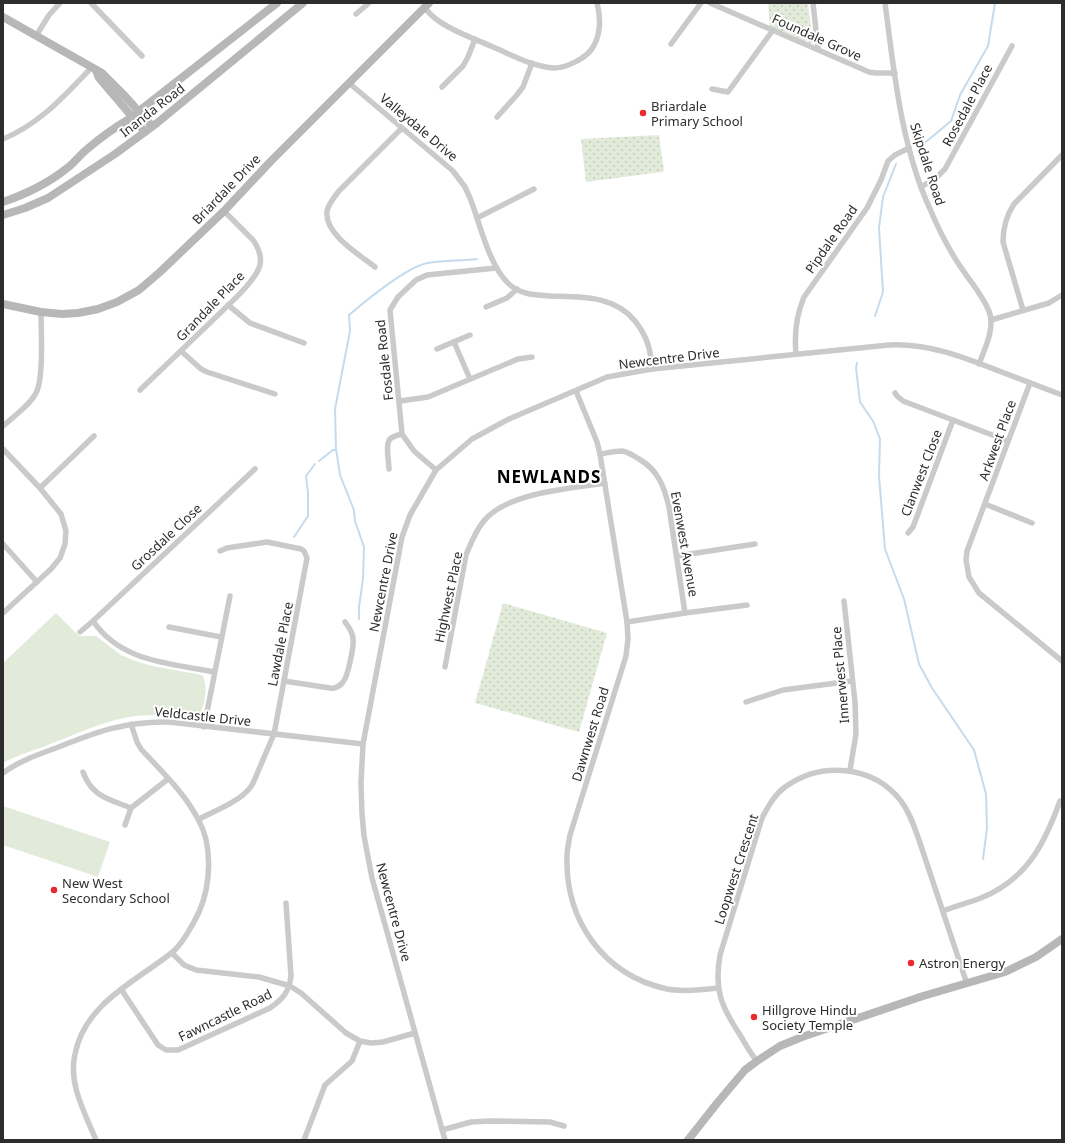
<svg xmlns="http://www.w3.org/2000/svg" width="1065" height="1143" viewBox="0 0 1065 1143" font-family="'Noto Sans',sans-serif">
  <style>
    .grass { fill: #e2ebda }
    .park { fill: url(#park-dots) }
    .lines { fill: none; stroke-linecap: round; stroke-linejoin: round }
    .stream { stroke: #c5dbec; stroke-width: 2 }
    .street { stroke: #cacaca; stroke-width: 5.5 }
    .secondary { stroke: #b7b7b7; stroke-width: 8 }
    .poi-dot { fill: #e92a2f; stroke: #fff; stroke-width: 1.5 }
    .labels { text-anchor: middle; dominant-baseline: central; stroke-width: 4; stroke-linejoin: round; paint-order: stroke }
    .street-label { font-size: 13px; fill: #2d2d2d; stroke: #fff }
    .poi-label { font-size: 13px; fill: #2d2d2d; stroke: #fff; text-anchor: start }
    .district-label { font-size: 17px; font-weight: bold; letter-spacing: 1px; fill: #000; stroke: #fff }
  </style>
  <defs>
    <pattern id="park-dots" width="8" height="8" patternUnits="userSpaceOnUse"><rect width="8" height="8" fill="#e2ebda"/><path d="M2 2h.1M6 6h.1" fill="none" stroke="#c2cabb" stroke-width="1.8" stroke-linecap="round"/></pattern>
  </defs>
  <rect width="100%" height="100%" fill="#fff"/>
  <g class="grass">
    <path d="M 56,613 L 79,636 L 96,636 L 121,655 L 135,661 L 152,666 L 202,675 C 208,683 206,709 198,715 C 191,720 173,715 165,715 C 155,715 145,715 135,716 C 105,720 76,734 48,745 C 33,751 17,755 3,763 L 3,663 Z"/>
    <path d="M 3,806 L 110,842 L 98,877 L 3,845 Z"/>
  </g>
  <g class="park">
    <path d="M 768,3 L 808,3 L 813,44 L 811,43 L 809,44 L 807,40 L 804,43 L 792,35 L 770,27 Z"/>
    <path d="M 659,135 L 664,171 L 662,172 L 586,182 L 581,139 Z"/>
    <path d="M 503,603 L 607,633 L 579,732 L 475,703 Z"/>
  </g>
  <g class="lines">
    <g class="stream">
      <path d="M 921,146 L 951,121 L 960,95 L 988,46 L 995,3"/>
      <path d="M 875,316 L 883,292 L 879,228 L 883,197 L 896,164"/>
      <path d="M 857,363 L 856,368 L 860,402 L 873,421 L 880,439 L 879,476 L 885,549 L 904,599 L 919,664 L 932,688 L 974,750 L 986,794 L 987,828 L 983,859"/>
      <path d="M 319,461 L 333,450 L 336,450"/>
      <path d="M 294,537 L 308,516 L 308,493 L 306,476 L 315,464"/>
      <path d="M 359,619 L 359,607 L 363,579 L 364,547 L 355,521 L 354,510 L 340,475 L 336,449 L 335,409 L 350,331 L 349,315 C 365,301 408,266 428,263 C 444,260 461,261 477,259"/>
    </g>
    <g class="street">
      <path d="M 91,3 L 142,56"/>
      <path d="M 710,3 L 869,72 L 876,73 L 895,73"/>
      <path d="M 813,3 L 818,49"/>
      <path d="M 885,3 C 894,71 901,146 930,209 C 938,228 947,246 958,263 C 968,279 984,296 990,314 C 994,331 985,348 979,364"/>
      <path d="M 425,8 C 428,12 432,16 436,19 C 451,31 475,39 493,47 C 512,55 533,67 554,68 C 566,68 584,59 591,50 C 601,37 601,18 597,3"/>
      <path d="M 356,14 L 369,3"/>
      <path d="M 36,36 L 49,15 L 60,3"/>
      <path d="M 671,44 L 701,3"/>
      <path d="M 349,83 L 453,171 L 465,187 L 470,198 C 480,223 489,267 510,285 C 522,295 536,295 551,296 C 581,297 614,295 635,321 C 647,336 651,350 652,369"/>
      <path d="M 442,87 L 463,66 L 468,57 L 475,39"/>
      <path d="M 712,89 L 728,92 L 773,30"/>
      <path d="M 497,117 L 516,96 L 523,87 L 532,63"/>
      <path d="M 3,139 C 40,124 65,95 92,67"/>
      <path d="M 921,187 L 936,178 L 945,169 L 1012,46"/>
      <path d="M 477,218 L 534,189"/>
      <path d="M 375,267 C 360,255 324,234 327,211 C 329,203 334,198 338,192 L 402,128"/>
      <path d="M 228,305 L 250,323 L 304,343"/>
      <path d="M 486,307 L 507,298 L 517,289"/>
      <path d="M 1023,310 L 1003,242 C 1003,227 1006,216 1014,204 L 1062,155"/>
      <path d="M 991,320 L 1049,303 L 1062,295"/>
      <path d="M 454,342 L 470,379"/>
      <path d="M 437,349 L 470,335"/>
      <path d="M 181,351 L 201,369 L 207,372 L 275,394"/>
      <path d="M 796,354 C 794,333 796,316 804,297 L 867,208 L 881,180 L 888,161 L 895,155 L 909,148"/>
      <path d="M 1030,383 L 967,551 L 966,560 L 969,577 L 979,593 L 1062,661"/>
      <path d="M 140,390 C 165,366 190,342 215,318 C 227,306 256,281 260,265 C 262,255 258,247 253,240 L 224,211"/>
      <path d="M 576,391 L 597,442 L 600,454 L 627,622 L 628,639 L 626,656 L 570,835 C 569,842 567,849 567,856 C 565,920 603,975 667,989 C 683,992 702,990 718,988"/>
      <path d="M 895,393 L 897,396 L 903,401 L 1008,441"/>
      <path d="M 400,401 L 428,397 L 518,359 L 532,357"/>
      <path d="M 3,426 C 14,416 29,406 36,393 C 44,378 41,331 41,312"/>
      <path d="M 3,449 L 40,488 L 61,514 L 66,531 L 65,544 L 60,558 L 51,569 L 3,613"/>
      <path d="M 600,454 C 607,453 615,451 622,451 C 628,452 633,455 639,459 C 658,470 664,486 669,507 L 685,613"/>
      <path d="M 389,469 C 389,462 385,444 390,439 C 393,436 398,435 402,434"/>
      <path d="M 436,470 L 414,451 L 402,434 L 390,310 L 398,297 L 416,280 L 427,275 L 496,268"/>
      <path d="M 40,488 L 94,436"/>
      <path d="M 985,504 L 1032,523"/>
      <path d="M 908,533 L 913,527 L 953,420"/>
      <path d="M 3,544 L 37,582"/>
      <path d="M 677,556 L 755,544"/>
      <path d="M 844,601 L 855,702 L 856,734 L 850,770"/>
      <path d="M 93,621 C 121,662 169,663 214,672"/>
      <path d="M 627,622 L 685,613 L 747,605"/>
      <path d="M 169,627 L 221,637"/>
      <path d="M 80,632 L 93,621 L 255,469"/>
      <path d="M 445,667 L 466,555 C 471,543 475,532 483,522 C 506,492 570,489 605,483"/>
      <path d="M 284,681 L 330,688 C 336,689 340,686 343,682 C 348,676 354,647 353,639 C 353,633 349,627 345,622"/>
      <path d="M 746,702 L 783,690 L 852,681"/>
      <path d="M 204,727 L 230,596"/>
      <path d="M 83,772 C 92,797 109,799 131,808"/>
      <path d="M 3,773 C 19,761 37,755 56,748 C 96,732 125,721 169,722 L 363,744"/>
      <path d="M 199,819 C 216,810 246,800 254,781 L 274,734 L 307,558 L 304,551 L 301,549 L 267,542 L 227,548 L 220,551"/>
      <path d="M 125,825 L 131,808 L 168,779"/>
      <path d="M 943,911 C 955,906 968,903 981,898 C 1027,879 1044,845 1060,801"/>
      <path d="M 172,953 L 184,965 L 196,970 L 259,977 L 290,986 L 301,993 L 346,1033 L 360,1041 L 371,1043 L 383,1042 L 415,1033"/>
      <path d="M 121,989 L 158,1045 L 166,1050 L 178,1050 L 270,1008 C 283,999 289,992 291,976 L 286,903"/>
      <path d="M 757,1061 C 750,1053 745,1043 740,1035 C 721,1006 714,990 720,955 L 762,818 C 768,807 774,795 785,787 C 821,761 873,765 901,801 C 910,813 914,826 919,840 L 967,984"/>
      <path d="M 442,1130 L 471,1122 L 490,1121 L 550,1122 L 564,1126"/>
      <path d="M 96,1140 C 85,1113 68,1084 75,1054 C 85,1004 133,983 170,954 C 181,946 193,925 199,912 C 211,885 213,845 198,819 C 184,792 161,771 141,749 L 137,742 L 131,724"/>
      <path d="M 304,1140 L 325,1085 L 352,1061 L 360,1041"/>
      <path d="M 445,1140 L 372,878 L 364,836 L 362,814 L 361,783 L 363,744 L 402,537 L 410,515 L 436,470 L 472,439 L 509,419 L 607,377 L 652,369 L 889,345 C 928,343 963,357 999,371 C 1020,379 1041,387 1062,395"/>
    </g>
    <g class="secondary">
      <path d="M 3,17 L 102,73 L 123,94 L 152,126"/>
      <path d="M 96,70 L 99,78 L 145,132"/>
      <path d="M 3,202 C 26,194 47,184 66,169 C 73,164 79,156 86,150 C 100,138 114,128 129,119 L 277,3"/>
      <path d="M 3,215 L 25,208 L 48,198 L 115,154 L 157,123 L 303,3"/>
      <path d="M 3,304 L 41,312 L 62,314 L 78,313 L 98,309 L 117,302 L 139,290 L 160,272 L 224,211 L 271,161 L 429,3"/>
      <path d="M 688,1140 L 718,1102 L 745,1070 L 757,1061 L 780,1046 L 802,1037 L 923,996 L 1005,972 L 1036,957 L 1062,939"/>
    </g>
  </g>
  <g class="poi-dot">
    <circle cx="643" cy="113" r="4"/>
    <circle cx="54" cy="890" r="4"/>
    <circle cx="911" cy="963" r="4"/>
    <circle cx="754" cy="1017" r="4"/>
  </g>
  <g class="labels">
    <g class="street-label">
      <text transform="translate(817 37) rotate(24)">Foundale Grove</text>
      <text transform="translate(967 105) rotate(-62)">Rosedale Place</text>
      <text transform="translate(152 110) rotate(-38)">Inanda Road</text>
      <text transform="translate(419 127) rotate(40)">Valleydale Drive</text>
      <text transform="translate(928 164) rotate(72)">Skipdale Road</text>
      <text transform="translate(226 189) rotate(-46)">Briardale Drive</text>
      <text transform="translate(831 239) rotate(-55)">Pipdale Road</text>
      <text transform="translate(210 306) rotate(-46)">Grandale Place</text>
      <text transform="translate(669 358) rotate(-7)">Newcentre Drive</text>
      <text transform="translate(384 360) rotate(-96)">Fosdale Road</text>
      <text transform="translate(997 440) rotate(-70)">Arkwest Place</text>
      <text transform="translate(921 473) rotate(-69)">Clanwest Close</text>
      <text transform="translate(166 537) rotate(-43)">Grosdale Close</text>
      <text transform="translate(685 544) rotate(80)">Evenwest Avenue</text>
      <text transform="translate(383 582) rotate(-79)">Newcentre Drive</text>
      <text transform="translate(448 597) rotate(-78)">Highwest Place</text>
      <text transform="translate(280 644) rotate(-79)">Lawdale Place</text>
      <text transform="translate(840 675) rotate(-95)">Innerwest Place</text>
      <text transform="translate(203 716) rotate(6)">Veldcastle Drive</text>
      <text transform="translate(590 734) rotate(-73)">Dawnwest Road</text>
      <text transform="translate(736 869) rotate(-72)">Loopwest Crescent</text>
      <text transform="translate(394 912) rotate(75)">Newcentre Drive</text>
      <text transform="translate(225 1015) rotate(-26)">Fawncastle Road</text>
    </g>
    <g class="poi-label">
      <text x="651" y="106">Briardale<tspan x="651" dy="15">Primary School</tspan></text>
      <text x="62" y="883">New West<tspan x="62" dy="15">Secondary School</tspan></text>
      <text x="919" y="963">Astron Energy</text>
      <text x="762" y="1010">Hillgrove Hindu<tspan x="762" dy="15">Society Temple</tspan></text>
    </g>
    <g class="district-label">
      <text x="549" y="476">NEWLANDS</text>
    </g>
  </g>
  <rect width="1065" height="1143" fill="none" stroke="#2d2d2d" stroke-width="8"/>
</svg>
